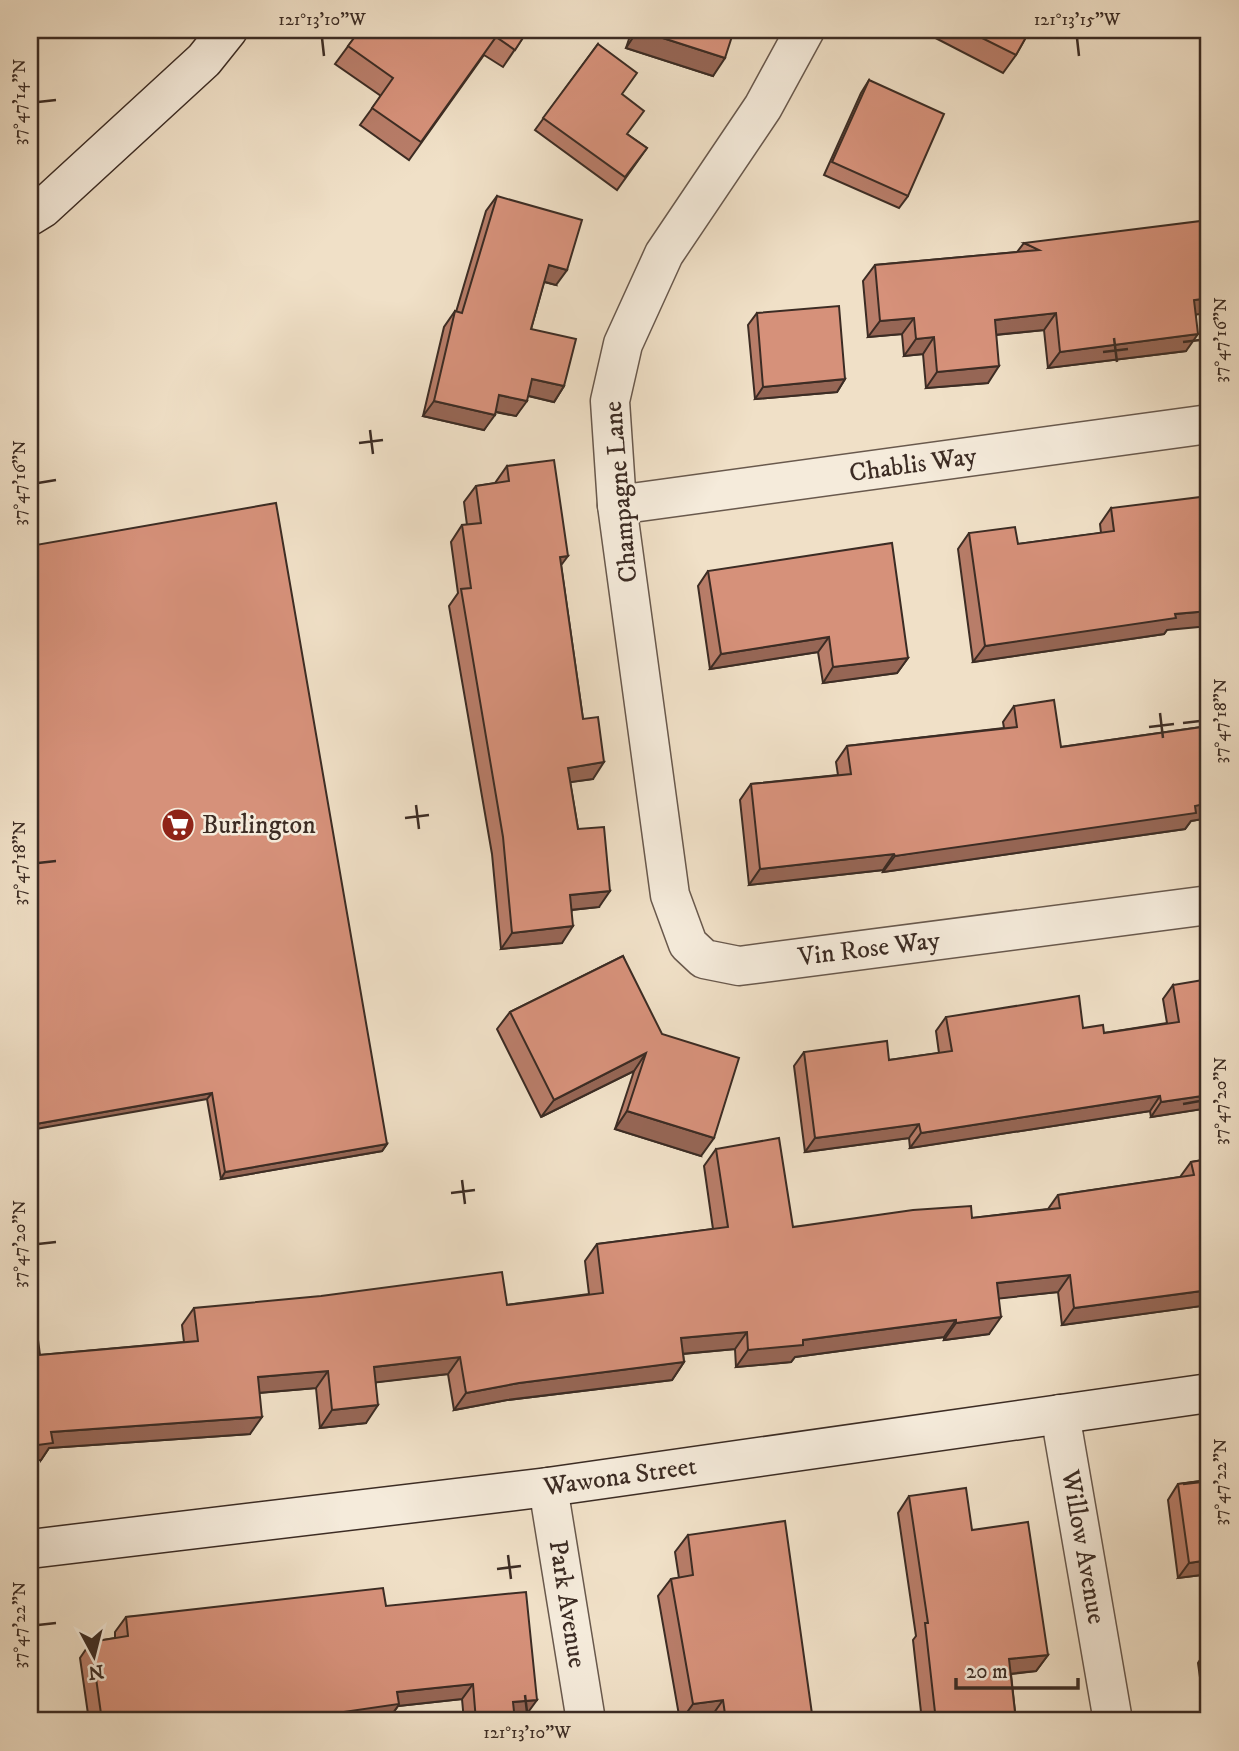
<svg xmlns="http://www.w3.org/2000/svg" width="1239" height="1751" viewBox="0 0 1239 1751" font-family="'IM FELL DW Pica',serif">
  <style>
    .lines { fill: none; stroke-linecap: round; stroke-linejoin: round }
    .street-casing { stroke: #69594d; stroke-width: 41 }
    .secondary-casing { stroke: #3c2c24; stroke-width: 41 }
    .street { stroke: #f5ebdb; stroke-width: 38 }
    .secondary { stroke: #f5ebdb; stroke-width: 38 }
    .wall { fill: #b87d69; stroke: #3c2c24; stroke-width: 2 }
    .shaded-wall { fill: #966655; stroke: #3c2c24; stroke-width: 2 }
    .building { fill: #d6917a; stroke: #3c2c24; stroke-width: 2 }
    .ticks { fill: none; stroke: #3c2c24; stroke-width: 2.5 }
    .labels { text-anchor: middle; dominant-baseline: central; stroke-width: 5; stroke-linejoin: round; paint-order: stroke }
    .street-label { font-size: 26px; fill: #3c2c24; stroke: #f5ebdb }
    .poi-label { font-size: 26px; fill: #3c2c24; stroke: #f5ebdb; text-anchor: start }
    .neatline { fill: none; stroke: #3c2c24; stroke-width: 2.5 }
    .ticks-label { font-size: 18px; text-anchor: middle; fill: #3c2c24 }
  </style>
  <rect width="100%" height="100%" fill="#f0e0c7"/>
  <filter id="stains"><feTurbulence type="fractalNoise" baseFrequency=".00286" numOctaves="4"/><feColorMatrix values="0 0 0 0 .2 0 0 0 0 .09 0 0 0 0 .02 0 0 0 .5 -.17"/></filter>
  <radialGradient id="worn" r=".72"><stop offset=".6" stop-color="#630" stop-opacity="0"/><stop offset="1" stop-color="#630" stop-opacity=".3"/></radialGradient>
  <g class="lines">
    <defs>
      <g id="street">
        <path d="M 805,30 L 763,107 L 664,254 L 623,344 L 610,401 L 617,505 L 670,895 L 688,944 L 704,959 L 739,966 L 1209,905"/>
        <path d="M 617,505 L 1209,424"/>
        <path d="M 1060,1414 L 1113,1721"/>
        <path d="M 548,1487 L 586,1721"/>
      </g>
      <g id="secondary">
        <path d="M 30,216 L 43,208 L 204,60 L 228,30"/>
        <path d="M 30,1549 L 548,1487 L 1209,1393"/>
      </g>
    </defs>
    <use href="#street" class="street-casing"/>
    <use href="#secondary" class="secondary-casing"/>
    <use href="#street" class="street"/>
    <use href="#secondary" class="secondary"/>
  </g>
  <g class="wall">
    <path d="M 360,30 L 528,30 L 503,67 L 484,55 L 409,160 L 360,125 L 381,96 L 335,64 Z"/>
    <path d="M 632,30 L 734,30 L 713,76 L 626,48 Z"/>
    <path d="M 920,30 L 1030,30 L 1016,55 L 1003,73 Z"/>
    <path d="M 598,44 L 622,94 L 627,134 L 647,148 L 617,190 L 535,130 Z"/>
    <path d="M 869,80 L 908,196 L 899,208 L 824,175 L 861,93 Z"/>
    <path d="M 497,196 L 556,285 L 544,282 L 531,329 L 564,386 L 554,402 L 528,396 L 516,416 L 495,412 L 484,430 L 423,416 L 444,327 L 455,311 L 456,312 L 486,211 Z"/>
    <path d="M 1024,243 L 1196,315 L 1186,351 L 1048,368 L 1044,330 L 996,335 L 988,383 L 926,388 L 923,354 L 904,356 L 902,334 L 868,337 L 863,281 L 875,265 L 1017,252 Z"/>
    <path d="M 757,313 L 845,379 L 837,392 L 755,399 L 748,325 Z"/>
    <path d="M 507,466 L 561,565 L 583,719 L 593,779 L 570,782 L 578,829 L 599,907 L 572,910 L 562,943 L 501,949 L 492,854 L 449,606 L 458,593 L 451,542 L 462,525 L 467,525 L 464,502 L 476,486 L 495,483 Z"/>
    <path d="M 1111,508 L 1167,630 L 1164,634 L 973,662 L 958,549 L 969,533 L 1018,544 L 1101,533 L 1100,524 Z"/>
    <path d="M 30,546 L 387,1144 L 382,1151 L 221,1179 L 207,1099 Z"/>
    <path d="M 708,571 L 908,658 L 897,673 L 823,683 L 818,652 L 710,669 L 698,586 Z"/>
    <path d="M 1014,706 L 1061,747 L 1209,726 L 1209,818 L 1191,821 L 1185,829 L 883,872 L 883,870 L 749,885 L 740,800 L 751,784 L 838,775 L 836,762 L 847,746 L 1004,728 L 1003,722 Z"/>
    <path d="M 623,956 L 701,1156 L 615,1129 L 634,1071 L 541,1117 L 497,1029 L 510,1012 Z"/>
    <path d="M 1173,985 L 1209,1108 L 1151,1117 L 1150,1111 L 910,1148 L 909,1138 L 805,1152 L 794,1066 L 804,1052 L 889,1060 L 939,1053 L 936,1031 L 946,1017 L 1083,1028 L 1104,1033 L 1167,1023 L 1163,999 Z"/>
    <path d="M 716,1149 L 793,1227 L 972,1218 L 1048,1209 L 1058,1195 L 1180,1177 L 1191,1162 L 1209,1159 L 1209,1305 L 1062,1325 L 1058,1292 L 999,1298 L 989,1334 L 944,1340 L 944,1337 L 795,1357 L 791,1362 L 736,1367 L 735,1349 L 683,1354 L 684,1362 L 672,1380 L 507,1400 L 454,1410 L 448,1374 L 376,1382 L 366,1423 L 320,1428 L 316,1388 L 259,1393 L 250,1434 L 49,1448 L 41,1460 L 40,1355 L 184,1342 L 182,1325 L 194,1308 L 507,1305 L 589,1294 L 585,1261 L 597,1244 L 713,1229 L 704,1166 Z"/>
    <path d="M 1209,1480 L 1209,1574 L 1178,1578 L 1168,1500 L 1178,1484 Z"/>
    <path d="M 909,1496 L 972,1530 L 1048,1655 L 1036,1671 L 1011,1674 L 1016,1721 L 922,1721 L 913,1640 L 916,1636 L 898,1513 Z"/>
    <path d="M 688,1535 L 813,1721 L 711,1721 L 711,1717 L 680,1721 L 658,1596 L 671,1579 L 679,1578 L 675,1552 Z"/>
    <path d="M 386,1606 L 526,1715 L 515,1717 L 515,1721 L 464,1721 L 462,1699 L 398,1706 L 388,1720 L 380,1721 L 89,1721 L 80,1658 L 91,1642 L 115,1638 L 115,1632 L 126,1617 Z"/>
    <path d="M 1209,1646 L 1209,1721 L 1206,1721 L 1198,1663 Z"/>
  </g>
  <g class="shaded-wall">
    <path d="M 638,30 L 725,58 L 713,76 L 626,48 Z"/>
    <path d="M 549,265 L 567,270 L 556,285 L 538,280 Z"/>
    <path d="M 1209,298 L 1209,313 L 1183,316 L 1194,300 Z"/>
    <path d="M 1056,313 L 1044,330 L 983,336 L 995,320 Z"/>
    <path d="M 914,318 L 902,334 L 868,337 L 880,321 Z"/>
    <path d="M 1198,334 L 1186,351 L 1048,368 L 1060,352 Z"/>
    <path d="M 934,337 L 923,354 L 904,356 L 916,339 Z"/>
    <path d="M 999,366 L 988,383 L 926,388 L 937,372 Z"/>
    <path d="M 532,379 L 564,386 L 554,402 L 521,394 Z"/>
    <path d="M 845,379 L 837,392 L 755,399 L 763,387 Z"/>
    <path d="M 499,395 L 527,401 L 516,416 L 488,410 Z"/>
    <path d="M 434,401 L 495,415 L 484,430 L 423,416 Z"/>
    <path d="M 568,556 L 556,572 L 560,557 Z"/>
    <path d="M 1209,611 L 1209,626 L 1167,630 L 1164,634 L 973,662 L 985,646 L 1175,614 Z"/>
    <path d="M 829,637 L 818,652 L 710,669 L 721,654 Z"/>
    <path d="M 908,658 L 897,673 L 823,683 L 833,667 Z"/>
    <path d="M 604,762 L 593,779 L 557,784 L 568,768 Z"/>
    <path d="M 1209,803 L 1209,818 L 1191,821 L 1185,829 L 883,872 L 895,856 Z"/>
    <path d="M 894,854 L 883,870 L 749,885 L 760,869 Z"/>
    <path d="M 610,891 L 599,907 L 559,911 L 570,895 Z"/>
    <path d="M 573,926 L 562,943 L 501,949 L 512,933 Z"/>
    <path d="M 646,1053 L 634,1071 L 541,1117 L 554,1100 Z"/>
    <path d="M 212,1093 L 207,1099 L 30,1130 L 30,1125 Z"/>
    <path d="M 1209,1095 L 1209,1108 L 1151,1117 L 1161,1102 Z"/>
    <path d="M 1160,1096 L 1150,1111 L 910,1148 L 921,1133 Z"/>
    <path d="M 627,1111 L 714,1138 L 701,1156 L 615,1129 Z"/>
    <path d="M 919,1124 L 909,1138 L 805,1152 L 815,1138 Z"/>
    <path d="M 387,1144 L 382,1151 L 221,1179 L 225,1172 Z"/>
    <path d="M 1070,1275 L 1058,1292 L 985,1300 L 997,1283 Z"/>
    <path d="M 1209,1290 L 1209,1305 L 1062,1325 L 1074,1308 Z"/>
    <path d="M 1001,1317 L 989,1334 L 944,1340 L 956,1323 Z"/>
    <path d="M 956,1320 L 944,1337 L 795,1357 L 791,1362 L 736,1367 L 748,1350 L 803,1340 Z"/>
    <path d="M 747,1332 L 735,1349 L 669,1355 L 681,1338 Z"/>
    <path d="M 460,1357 L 448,1374 L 362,1384 L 374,1367 Z"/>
    <path d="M 684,1362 L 672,1380 L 507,1400 L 454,1410 L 466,1393 L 519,1383 Z"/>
    <path d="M 328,1371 L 316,1388 L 246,1394 L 258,1377 Z"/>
    <path d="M 378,1405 L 366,1423 L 320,1428 L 332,1410 Z"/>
    <path d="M 262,1417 L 250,1434 L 49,1448 L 41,1460 L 30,1461 L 30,1446 L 51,1432 Z"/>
    <path d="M 1209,1560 L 1209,1574 L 1178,1578 L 1189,1563 Z"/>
    <path d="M 1048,1655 L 1036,1671 L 998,1675 L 1009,1659 Z"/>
    <path d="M 473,1684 L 462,1699 L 398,1706 L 388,1720 L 380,1721 L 265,1721 L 397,1692 Z"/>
    <path d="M 537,1700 L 526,1715 L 502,1718 L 513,1702 Z"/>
    <path d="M 723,1700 L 711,1717 L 681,1721 L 693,1704 Z"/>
    <path d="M 224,1716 L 220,1721 L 189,1721 Z"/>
  </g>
  <g class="building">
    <path d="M 360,30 L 528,30 L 515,50 L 496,37 L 421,142 L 372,108 L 393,78 L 348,46 Z"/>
    <path d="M 638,30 L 734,30 L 725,58 Z"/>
    <path d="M 966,30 L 1030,30 L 1016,55 Z"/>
    <path d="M 598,44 L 637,73 L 622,94 L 644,111 L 627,134 L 647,148 L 625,177 L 543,118 Z"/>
    <path d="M 869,80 L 944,114 L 908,196 L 832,162 Z"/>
    <path d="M 497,196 L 582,220 L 567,270 L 549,265 L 531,329 L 576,339 L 564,386 L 532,379 L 527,401 L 499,395 L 495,415 L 434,401 L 455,311 L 462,313 Z"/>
    <path d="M 1209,220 L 1209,298 L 1194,300 L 1198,334 L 1060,352 L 1056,313 L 995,320 L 999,366 L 937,372 L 934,337 L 916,339 L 914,318 L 880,321 L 875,265 L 1039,250 L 1024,243 Z"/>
    <path d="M 839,306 L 845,379 L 763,387 L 757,313 Z"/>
    <path d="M 554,460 L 568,556 L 560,557 L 583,719 L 598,717 L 604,762 L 568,768 L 578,829 L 604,827 L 610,891 L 570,895 L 573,926 L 512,933 L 503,837 L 461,589 L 471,588 L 462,525 L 481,523 L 476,486 L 509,481 L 507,466 Z"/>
    <path d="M 1209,496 L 1209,611 L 1175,614 L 1176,618 L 985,646 L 969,533 L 1015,527 L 1018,544 L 1114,531 L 1111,508 Z"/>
    <path d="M 276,503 L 387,1144 L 225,1172 L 212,1093 L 30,1125 L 30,546 Z"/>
    <path d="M 892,543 L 908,658 L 833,667 L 829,637 L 721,654 L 708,571 Z"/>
    <path d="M 1054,700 L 1061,747 L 1209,726 L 1209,803 L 1195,806 L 1196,813 L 895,856 L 894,854 L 760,869 L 751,784 L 851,774 L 847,746 L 1017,727 L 1014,706 Z"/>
    <path d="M 623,956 L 662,1034 L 739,1058 L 714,1138 L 627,1111 L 646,1053 L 554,1100 L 510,1012 Z"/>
    <path d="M 1209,979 L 1209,1095 L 1161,1102 L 1160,1096 L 921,1133 L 919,1124 L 815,1138 L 804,1052 L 887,1041 L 889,1060 L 952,1051 L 946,1017 L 1079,996 L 1083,1028 L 1103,1025 L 1104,1033 L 1179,1022 L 1173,985 Z"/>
    <path d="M 779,1138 L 793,1227 L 913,1210 L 971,1206 L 972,1218 L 1060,1208 L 1058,1195 L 1194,1175 L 1191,1162 L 1209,1159 L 1209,1290 L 1074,1308 L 1070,1275 L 997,1283 L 1001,1317 L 956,1323 L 956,1320 L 803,1340 L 803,1345 L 748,1350 L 747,1332 L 681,1338 L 684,1362 L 519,1383 L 466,1393 L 460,1357 L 374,1367 L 378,1405 L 332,1410 L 328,1371 L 258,1377 L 262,1417 L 51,1432 L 53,1443 L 30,1446 L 30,1325 L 36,1325 L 40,1355 L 198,1341 L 194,1308 L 321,1296 L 502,1272 L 507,1305 L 603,1293 L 597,1244 L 728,1227 L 716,1149 Z"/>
    <path d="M 1209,1480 L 1209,1560 L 1189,1563 L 1178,1484 Z"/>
    <path d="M 966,1488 L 972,1530 L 1028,1522 L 1048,1655 L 1009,1659 L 1016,1721 L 936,1721 L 925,1623 L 928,1623 L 909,1496 Z"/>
    <path d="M 785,1521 L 813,1721 L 726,1721 L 723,1700 L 693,1704 L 671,1579 L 693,1575 L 688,1535 Z"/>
    <path d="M 383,1588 L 386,1606 L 526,1592 L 537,1700 L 513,1702 L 515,1721 L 476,1721 L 473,1684 L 397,1692 L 399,1704 L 323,1715 L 265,1721 L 224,1721 L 224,1716 L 189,1721 L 102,1721 L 91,1642 L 128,1636 L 126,1617 Z"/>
  </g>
  <path class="ticks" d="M 322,38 L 324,56M 1077,38 L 1079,56M 38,102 L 56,100M 1114,338 L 1117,362M 1183,342 L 1200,340M 1103,352 L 1128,349M 370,430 L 373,454M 359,443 L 383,440M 38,483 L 56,480M 1160,713 L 1163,738M 1183,723 L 1200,721M 1149,727 L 1174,724M 416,805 L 419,829M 405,818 L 429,815M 38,863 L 56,861M 1183,1104 L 1200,1101M 462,1180 L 465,1204M 451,1193 L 475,1190M 38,1244 L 56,1242M 1183,1484 L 1200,1482M 508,1555 L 511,1579M 497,1569 L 521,1566M 38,1625 L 56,1623M 525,1695 L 527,1712"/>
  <defs>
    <symbol id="supermarket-disc" viewBox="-11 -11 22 22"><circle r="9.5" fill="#8f2418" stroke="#f5ebdb"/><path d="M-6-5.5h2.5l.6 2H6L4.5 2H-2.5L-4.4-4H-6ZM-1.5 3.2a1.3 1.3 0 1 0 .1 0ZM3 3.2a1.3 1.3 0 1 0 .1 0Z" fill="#fff"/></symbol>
  </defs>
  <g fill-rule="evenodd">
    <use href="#supermarket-disc" x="159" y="806" width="38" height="38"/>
  </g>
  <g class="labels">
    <g class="street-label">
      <text transform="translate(913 465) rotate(-8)">Chablis Way</text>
      <text transform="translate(621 492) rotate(-95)">Champagne Lane</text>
      <text transform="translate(869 949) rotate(-7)">Vin Rose Way</text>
      <text transform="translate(620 1477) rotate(-8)">Wawona Street</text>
      <text transform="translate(1083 1547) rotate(80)">Willow Avenue</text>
      <text transform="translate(567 1604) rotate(81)">Park Avenue</text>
    </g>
    <g class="poi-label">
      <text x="202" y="825">Burlington</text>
    </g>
  </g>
  <rect width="1239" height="1751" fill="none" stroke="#f0e0c7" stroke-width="77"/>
  <g transform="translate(94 1656) rotate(173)" stroke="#f5ebdb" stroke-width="5" paint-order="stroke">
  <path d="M0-5L12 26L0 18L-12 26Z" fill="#3c2c24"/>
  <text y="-10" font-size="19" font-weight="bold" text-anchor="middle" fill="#3c2c24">N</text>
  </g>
  <path d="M956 1678v10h122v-10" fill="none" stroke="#3c2c24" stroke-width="3.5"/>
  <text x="966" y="1678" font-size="21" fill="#3c2c24" stroke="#f5ebdb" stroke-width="5" paint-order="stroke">20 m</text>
  <rect x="38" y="38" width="1162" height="1674" class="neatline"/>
  <g class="ticks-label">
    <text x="322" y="25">121°13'10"W</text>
    <text x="1077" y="25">121°13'15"W</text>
    <text transform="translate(19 102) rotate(-90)" y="6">37°47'14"N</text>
    <text transform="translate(1220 340) rotate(-90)" y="6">37°47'16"N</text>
    <text transform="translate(19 483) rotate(-90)" y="6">37°47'16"N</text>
    <text transform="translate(1220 721) rotate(-90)" y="6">37°47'18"N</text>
    <text transform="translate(19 863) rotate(-90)" y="6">37°47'18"N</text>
    <text transform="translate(1220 1101) rotate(-90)" y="6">37°47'20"N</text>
    <text transform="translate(19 1244) rotate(-90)" y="6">37°47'20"N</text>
    <text transform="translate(1220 1482) rotate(-90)" y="6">37°47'22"N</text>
    <text transform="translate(19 1625) rotate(-90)" y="6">37°47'22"N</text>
    <text x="527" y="1738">121°13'10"W</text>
  </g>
  <rect width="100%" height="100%" filter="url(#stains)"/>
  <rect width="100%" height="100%" fill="url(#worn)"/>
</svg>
